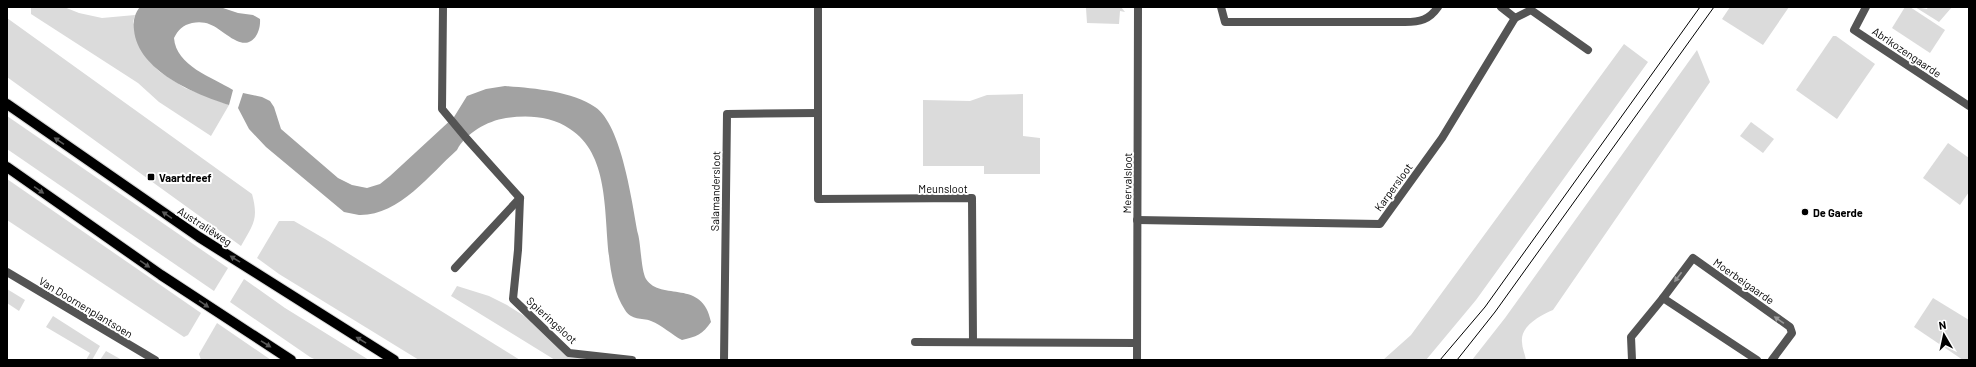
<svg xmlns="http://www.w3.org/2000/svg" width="1976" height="367" viewBox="0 0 1976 367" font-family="Barlow,sans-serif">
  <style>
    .green { fill: #dbdbdb }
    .water { fill: #a2a2a2 }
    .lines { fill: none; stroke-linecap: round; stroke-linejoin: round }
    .primary-casing { stroke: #dbdbdb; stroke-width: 12 }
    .minor { stroke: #545454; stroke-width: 8 }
    .primary { stroke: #000; stroke-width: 10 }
    .tram { stroke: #000; stroke-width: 1 }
    .oneway { fill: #595959 }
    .oneway2 { fill: #989898 }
    .poi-dot { fill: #000; stroke: #fff; stroke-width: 1.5 }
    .labels { text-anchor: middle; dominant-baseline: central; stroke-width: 4; stroke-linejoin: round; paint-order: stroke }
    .street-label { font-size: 11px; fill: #000; stroke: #fff }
    .poi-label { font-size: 11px; font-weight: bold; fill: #000; stroke: #fff; text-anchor: start }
  </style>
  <rect width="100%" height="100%" fill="#fff"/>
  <g class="green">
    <path d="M 31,7 L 64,7 L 79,13 L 102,18 L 135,15 L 133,22 L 148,60 L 160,72 L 185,88 L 229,105 L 211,136 L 159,102 L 138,83 L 31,14 Z"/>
    <path d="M 1027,7 L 1121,7 L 1125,12 L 1120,11 L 1119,24 L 1087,23 L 1086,8 Z"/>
    <path d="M 1730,7 L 1789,7 L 1763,45 L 1722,19 Z"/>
    <path d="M 1905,7 L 1910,7 L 1945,30 L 1930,53 L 1892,28 Z"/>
    <path d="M 1915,7 L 1927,9 L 1928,7 L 1952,7 L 1939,22 Z"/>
    <path d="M 7,18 L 252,194 C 259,220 253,224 241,246 L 7,77 Z"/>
    <path d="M 1833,36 L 1836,36 L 1875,64 L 1837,119 L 1796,90 Z"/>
    <path d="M 1624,44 L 1648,62 L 1476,300 L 1426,360 L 1383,360 L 1411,335 Z"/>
    <path d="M 1697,50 L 1710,82 L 1553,310 C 1541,315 1520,326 1522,342 C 1522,348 1525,354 1526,360 L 1472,360 L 1505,318 Z"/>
    <path d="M 1023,94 L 1023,136 L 1040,138 L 1040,174 L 984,174 L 984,166 L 923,166 L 923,100 L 970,101 L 987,95 Z"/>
    <path d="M 7,116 L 228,268 L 214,291 L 7,149 Z"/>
    <path d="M 1751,122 L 1774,139 L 1763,153 L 1740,136 Z"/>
    <path d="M 1948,143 L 1969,158 L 1969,192 L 1960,205 L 1923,178 Z"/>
    <path d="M 7,179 L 201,313 L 188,335 L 184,337 L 7,220 Z"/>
    <path d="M 279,221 L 294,221 L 325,239 L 520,360 L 419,360 L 279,274 L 257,258 Z"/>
    <path d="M 244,279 L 285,308 L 369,360 L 316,360 L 310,357 L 230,302 Z"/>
    <path d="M 457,286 L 489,296 L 507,305 L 526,317 L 561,346 L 589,360 L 555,360 L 451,296 Z"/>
    <path d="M 7,289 L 25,300 L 19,311 L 7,303 Z"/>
    <path d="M 1933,298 L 1969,320 L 1969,360 L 1963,360 L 1914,327 Z"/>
    <path d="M 53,316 L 100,346 L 92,360 L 86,360 L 90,353 L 46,327 Z"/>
    <path d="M 217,323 L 271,360 L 201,360 L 199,354 Z"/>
    <path d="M 106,351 L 122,360 L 100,360 Z"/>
  </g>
  <g class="water">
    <path d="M 140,7 L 220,7 L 238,13 L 253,15 L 260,19 C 261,33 252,48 237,41 C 220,33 213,19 192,23 C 183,25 178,30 174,38 C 176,66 212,77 233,90 L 229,105 C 195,94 138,71 134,30 C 133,22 134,14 140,7 Z"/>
    <path d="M 505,86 C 532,88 572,91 595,107 C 622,125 632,203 638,234 C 641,245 641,270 646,279 C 661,302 703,278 711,322 C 703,334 696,337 682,340 C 672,335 662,325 651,321 C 641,317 632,321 625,310 C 592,260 625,165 570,129 C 551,116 528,115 506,118 C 487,121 466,133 457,150 C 430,174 399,216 359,215 C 354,214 349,213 344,212 L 266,147 L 249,129 L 238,108 L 243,93 L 262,97 L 270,101 L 274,107 L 281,129 L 338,178 L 352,185 L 367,188 L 380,184 L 390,176 L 454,117 L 467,96 L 486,89 Z"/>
  </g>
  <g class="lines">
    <defs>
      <g id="primary">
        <path d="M 7,104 L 199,237 L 394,360"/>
        <path d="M 7,167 L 161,275 L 291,360"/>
      </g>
    </defs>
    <use href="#primary" class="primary-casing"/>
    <g class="minor">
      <path d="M 443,7 L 442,109 L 467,139 L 520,198 L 518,250 L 513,299 L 569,353 L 632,360"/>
      <path d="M 818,7 L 818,199 L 972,198 L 973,342"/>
      <path d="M 1221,7 L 1225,22 L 1405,22 C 1420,22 1429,20 1438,7"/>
      <path d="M 1501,7 L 1515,18 L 1531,10 L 1588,50"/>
      <path d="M 1866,7 L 1854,30 L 1969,106"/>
      <path d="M 1137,220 L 1380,224 L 1442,138 L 1515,18"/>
      <path d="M 455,268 L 520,198"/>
      <path d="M 7,272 L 155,360"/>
      <path d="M 1663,298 L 1693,258 L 1790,327 L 1792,333 L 1772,360"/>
      <path d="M 915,342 L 1137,343"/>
      <path d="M 724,360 L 727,114 L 818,113"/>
      <path d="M 1137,360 L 1138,7"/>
      <path d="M 1632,360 L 1631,337 L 1663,298 L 1757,360"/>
    </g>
    <use href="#primary" class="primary"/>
    <g class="tram">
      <path d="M 1440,360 L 1485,307 L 1700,7"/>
      <path d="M 1457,360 L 1495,312 L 1714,7"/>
    </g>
  </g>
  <defs><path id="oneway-solid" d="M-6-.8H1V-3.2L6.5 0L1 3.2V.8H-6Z"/></defs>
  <g class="oneway">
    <use href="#oneway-solid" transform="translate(59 141) rotate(-146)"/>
    <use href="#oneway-solid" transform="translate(39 190) rotate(35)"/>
    <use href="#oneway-solid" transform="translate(167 215) rotate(-146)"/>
    <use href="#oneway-solid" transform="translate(235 259) rotate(-148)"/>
    <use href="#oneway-solid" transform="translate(145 264) rotate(35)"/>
    <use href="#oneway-solid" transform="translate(204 304) rotate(34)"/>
    <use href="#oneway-solid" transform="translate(361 340) rotate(-149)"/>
    <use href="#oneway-solid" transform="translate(266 344) rotate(32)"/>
  </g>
  <g class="oneway2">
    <use href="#oneway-solid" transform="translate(1678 277) rotate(127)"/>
    <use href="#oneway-solid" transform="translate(1779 320) rotate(-145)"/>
  </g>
  <g class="poi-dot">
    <rect x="147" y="173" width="8" height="8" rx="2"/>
    <circle cx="1805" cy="212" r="4"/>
  </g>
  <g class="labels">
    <g class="street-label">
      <text transform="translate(1907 52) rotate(34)">Abrikozengaarde</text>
      <text transform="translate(1127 183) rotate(-89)">Meervalsloot</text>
      <text transform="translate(1393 187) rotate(-54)">Karpersloot</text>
      <text x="943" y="188">Meunsloot</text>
      <text transform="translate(715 191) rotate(-89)">Salamandersloot</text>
      <text transform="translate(205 226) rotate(33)">Australiëweg</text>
      <text transform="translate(1744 281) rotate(35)">Moerbeigaarde</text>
      <text transform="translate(86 307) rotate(31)">Van Doornenplantsoen</text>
      <text transform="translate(552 320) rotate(42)">Spieringsloot</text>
    </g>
    <g class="poi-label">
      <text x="159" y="177">Vaartdreef</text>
      <text x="1813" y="212">De Gaerde</text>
    </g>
  </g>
  <rect width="1976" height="367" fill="none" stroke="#000000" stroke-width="16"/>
  <g transform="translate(1944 335) rotate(351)" stroke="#ffffff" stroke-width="3" paint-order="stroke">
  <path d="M0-3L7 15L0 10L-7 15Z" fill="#000000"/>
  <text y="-6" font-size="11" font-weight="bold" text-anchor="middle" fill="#000000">N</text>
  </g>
</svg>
